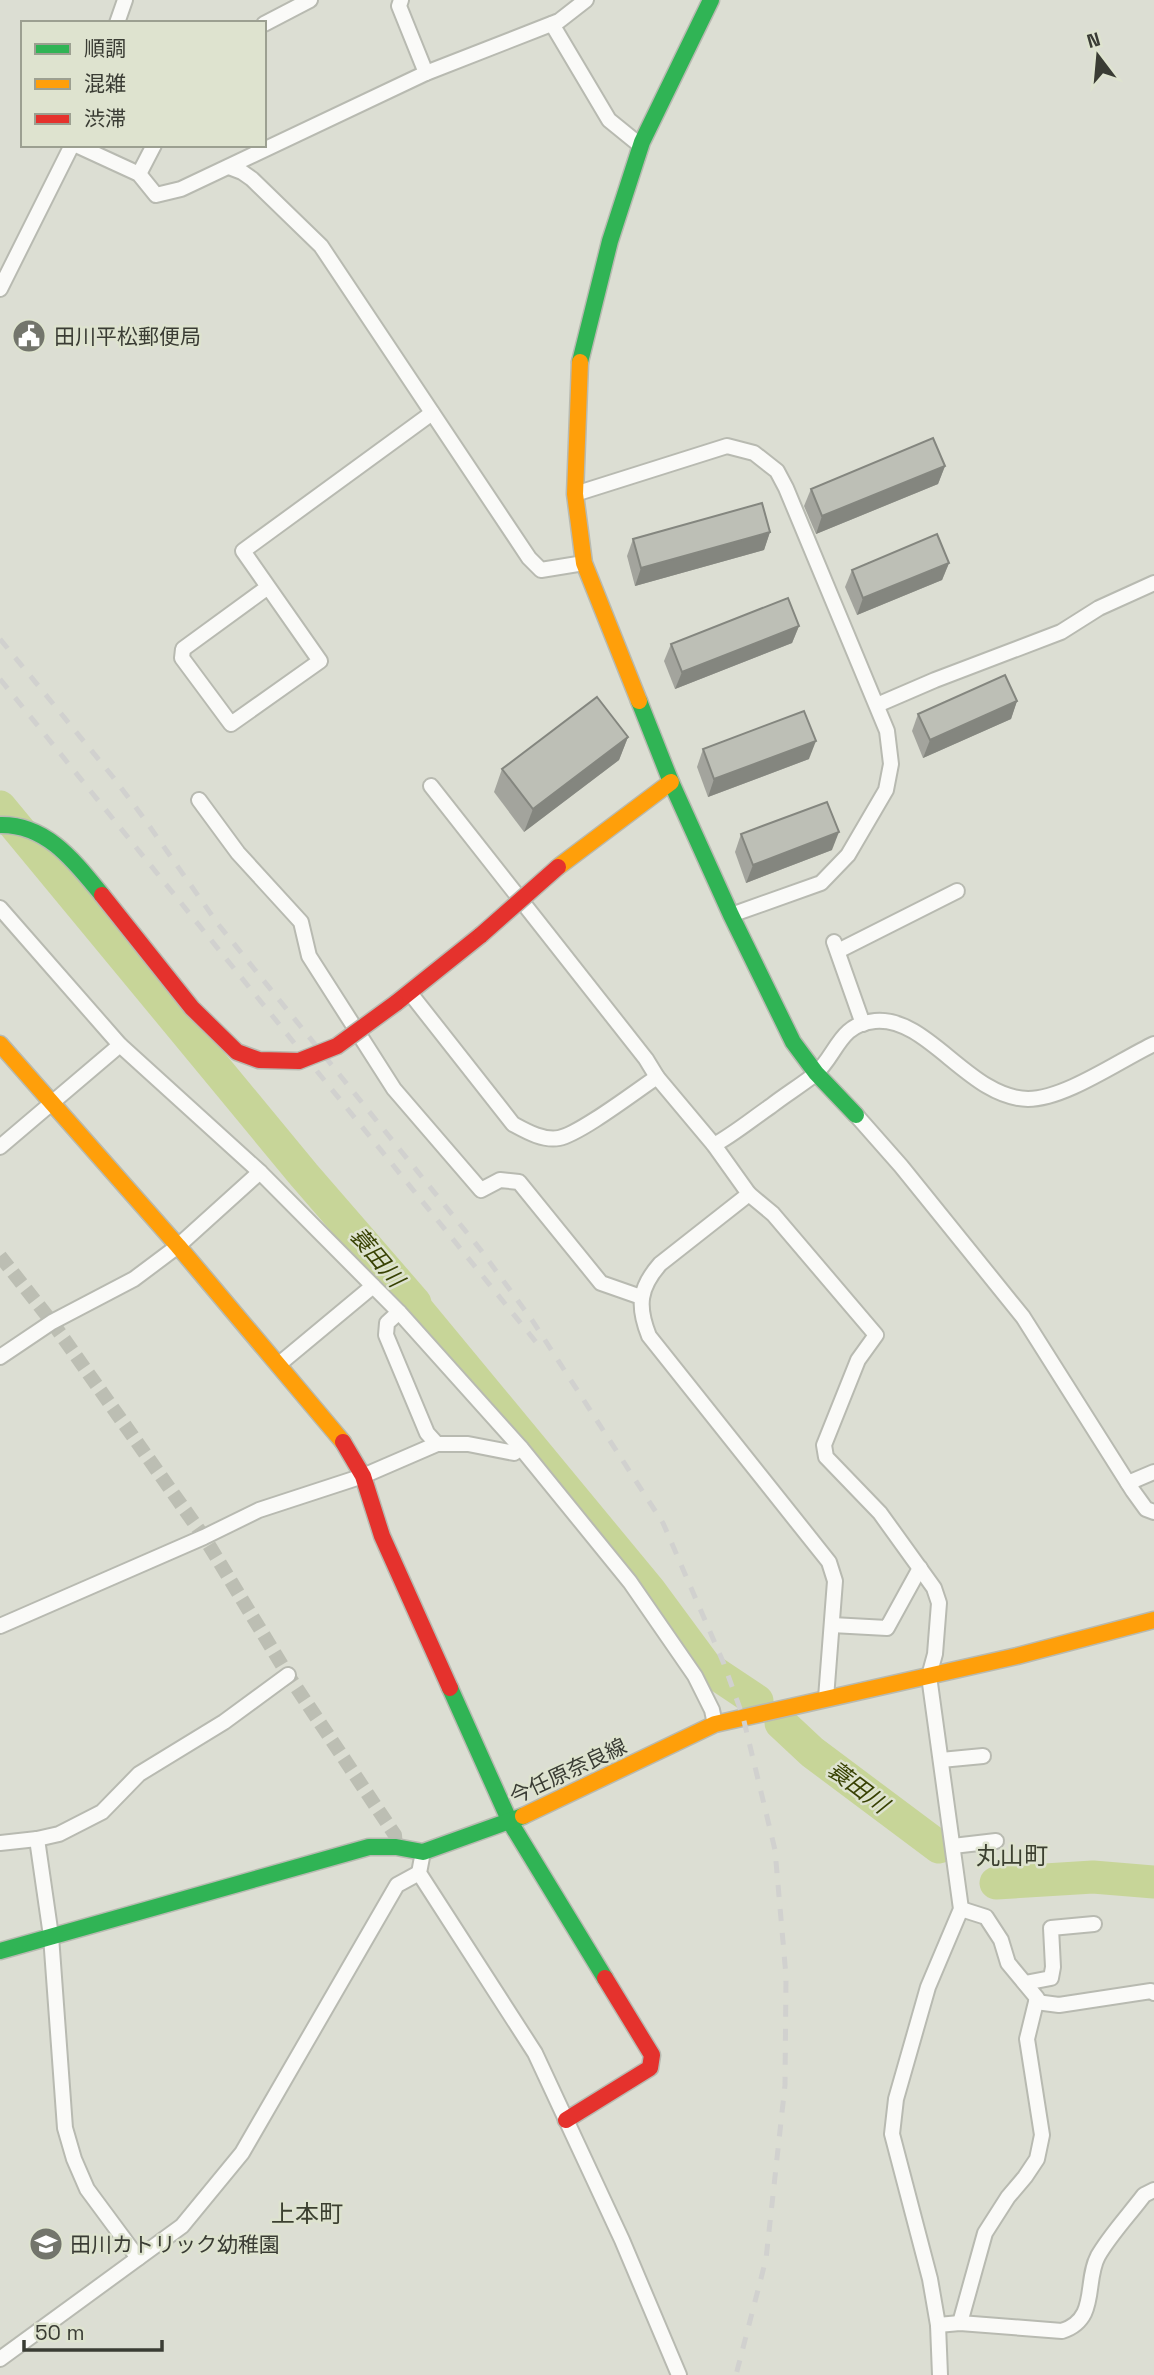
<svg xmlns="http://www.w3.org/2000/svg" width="1154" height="2375" viewBox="0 0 1154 2375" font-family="'Space Grotesk','Noto Sans JP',sans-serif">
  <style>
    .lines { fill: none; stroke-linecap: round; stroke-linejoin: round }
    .river { stroke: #c7d598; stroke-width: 33 }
    .street-tunnel { stroke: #bcbeb3; stroke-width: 14; stroke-dasharray: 14 7; stroke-linecap: butt }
    .street-casing { stroke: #b8bab1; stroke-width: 18 }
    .fast-casing { stroke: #b8bab1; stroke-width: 19 }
    .slow-casing { stroke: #b8bab1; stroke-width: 19 }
    .jam-casing { stroke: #b8bab1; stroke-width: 19 }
    .street { stroke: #fafaf8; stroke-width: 14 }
    .fast { stroke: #30b455; stroke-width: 16 }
    .slow { stroke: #ff9f0a; stroke-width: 16 }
    .jam { stroke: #e5322d; stroke-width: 16 }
    .rail { stroke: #d1d1cf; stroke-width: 5; stroke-dasharray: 12 12; stroke-linecap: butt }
    .jam-bridge-casing { stroke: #b8bab1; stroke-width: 19; stroke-linecap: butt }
    .jam-bridge { stroke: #e5322d; stroke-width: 16 }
    .wall { fill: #a3a49d }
    .shaded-wall { fill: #84867f }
    .building { fill: #bdbfb6; stroke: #84867f; stroke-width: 2 }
    .labels { text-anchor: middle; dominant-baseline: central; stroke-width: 5; stroke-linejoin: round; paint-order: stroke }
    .poi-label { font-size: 21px; fill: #3a3c34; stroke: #dee3cf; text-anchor: start }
    .street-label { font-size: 21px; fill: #3a3c34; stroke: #dee3cf }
    .water-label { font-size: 23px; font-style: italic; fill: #384203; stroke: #dee3cf }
    .quarter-label { font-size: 24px; fill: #3c4030; stroke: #dee3cf }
  </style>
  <rect width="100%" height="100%" fill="#dcded3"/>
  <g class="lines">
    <g class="river">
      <path d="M 0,807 L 304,1175 L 415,1303 L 416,1308 L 650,1591 L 706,1667 L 757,1701"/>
      <path d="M 781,1723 L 812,1752 L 939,1847"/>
      <path d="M 996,1883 L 1093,1877 L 1154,1882"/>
    </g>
    <path class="street-tunnel" d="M 0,1256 L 52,1322 L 204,1537 L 288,1675 L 395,1835 L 396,1847"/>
    <defs>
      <g id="street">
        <path d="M 401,0 L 399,6 L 426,73"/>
        <path d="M 117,23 L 125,0"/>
        <path d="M 264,24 L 310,0"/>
        <path d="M 552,24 L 609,120 L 641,146"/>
        <path d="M 76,145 L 139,174 L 156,195 L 181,189 L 426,73 L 559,21 L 586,0"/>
        <path d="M 229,167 L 242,172 L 252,179 L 321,246 L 529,558 L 541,570 L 584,563"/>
        <path d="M 139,174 L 154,145"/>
        <path d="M 0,289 L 72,145"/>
        <path d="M 575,494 L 727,446 L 754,453 L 777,471 L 786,488 L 887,731 L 891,764 L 886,790 L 848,855 L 821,883 L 731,915"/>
        <path d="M 268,587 L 183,649 L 182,658 L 231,724 L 320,661 L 243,551 L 432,413"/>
        <path d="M 877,705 L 935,680 L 1061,632 L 1099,608 L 1154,583"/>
        <path d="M 431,786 L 646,1059 L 657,1077"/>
        <path d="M 199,800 L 238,853 L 301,922 L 309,956 L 394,1089 L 481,1190 L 500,1180 L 519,1182 L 601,1283 L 641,1297"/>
        <path d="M 0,908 L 120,1045 L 260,1172 L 399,1312 L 521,1448 L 630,1582 L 695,1676 L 712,1710 L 715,1724"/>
        <path d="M 834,942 L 863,1024"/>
        <path d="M 838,951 L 957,891"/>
        <path d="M 410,993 L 513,1124 C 526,1131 543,1141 559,1138 C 580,1134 636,1091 657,1077 L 714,1145 L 749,1194 L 660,1264 C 639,1288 637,1306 649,1336 L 829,1562 L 835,1581 L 826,1698"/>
        <path d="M 856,1115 L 901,1166 L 1023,1317 L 1133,1491 L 1146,1509 L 1154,1512"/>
        <path d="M 714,1145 C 734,1134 752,1119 771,1106 C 785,1095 800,1086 814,1075 C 837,1056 838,1024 875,1021 C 928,1016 969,1098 1028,1099 C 1065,1099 1120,1060 1154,1044"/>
        <path d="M 0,1147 L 120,1045"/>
        <path d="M 749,1194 L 773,1214 L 876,1335 L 858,1360 L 824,1445 L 826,1457 L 880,1513 L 934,1588 L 939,1603 L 935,1654 L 929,1676 L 961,1909 L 928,1987 L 896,2099 L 892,2134 L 930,2279 L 938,2325 L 940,2375"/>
        <path d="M 399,1312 L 387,1323 L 386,1335 L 427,1433 L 437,1444"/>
        <path d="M 0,1357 L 52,1322 L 134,1279 L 178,1246 L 260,1172"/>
        <path d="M 278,1365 L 373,1286"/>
        <path d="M 1128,1483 L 1154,1472"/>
        <path d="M 832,1625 L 887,1628 L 920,1568"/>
        <path d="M 0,1626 L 204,1537 L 259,1510 L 363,1476 L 437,1444 L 468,1444 L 514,1453 L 521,1448"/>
        <path d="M 941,1760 L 983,1756"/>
        <path d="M 37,1839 L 51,1936 L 65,2128 L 74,2159 L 87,2189 L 138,2258"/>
        <path d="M 0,1843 L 37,1839 L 59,1834 L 102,1812 L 139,1774 L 224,1722 L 288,1675"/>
        <path d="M 953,1846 L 996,1841"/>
        <path d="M 423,1852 L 419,1873 L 535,2053 L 622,2240 L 679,2375"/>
        <path d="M 1025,1983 L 1051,1978 L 1053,1967 L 1051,1928 L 1094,1924"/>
        <path d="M 1036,2002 L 1059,2005 L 1151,1991 L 1154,1993"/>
        <path d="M 960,2323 L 985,2233 L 1008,2197 L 1025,2177 L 1037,2159 L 1042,2135 L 1027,2039 L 1037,1998 L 1008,1963 L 1001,1940 L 986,1917 L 961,1909"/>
        <path d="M 938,2325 L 960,2323 L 1062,2331 C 1099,2319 1084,2282 1098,2256 C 1110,2235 1129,2215 1144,2195 L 1154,2190"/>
        <path d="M 0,2359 L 182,2226 L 242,2153 L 397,1885 L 419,1873"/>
      </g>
      <g id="fast">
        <path d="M 580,362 L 610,241 L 642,142 L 711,0"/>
        <path d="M 639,701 L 671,782 L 731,915 L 793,1042 L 816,1073 L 856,1115"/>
        <path d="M 0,825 C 47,824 75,862 102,895"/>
        <path d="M 450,1688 L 510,1822 L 605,1978"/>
        <path d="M 0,1951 L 369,1847 L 396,1847 L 423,1852 L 523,1816"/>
      </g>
      <g id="slow">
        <path d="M 580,362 L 575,494 L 584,563 L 639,701"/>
        <path d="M 558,867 L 671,782"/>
        <path d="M 0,1044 L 178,1246 L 343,1442"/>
        <path d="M 523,1816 L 715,1724 L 1017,1656 L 1154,1620"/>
      </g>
      <g id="jam">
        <path d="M 396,1003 L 481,935"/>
        <path d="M 343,1442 L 363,1476 L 382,1536 L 450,1688"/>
        <path d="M 566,2120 L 650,2068 L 652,2055 L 605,1978"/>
      </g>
    </defs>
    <use href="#street" class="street-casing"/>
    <use href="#fast" class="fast-casing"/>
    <use href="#slow" class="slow-casing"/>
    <use href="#jam" class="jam-casing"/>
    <use href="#street" class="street"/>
    <use href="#fast" class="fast"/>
    <use href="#slow" class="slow"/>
    <use href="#jam" class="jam"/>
    <g class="rail">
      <path d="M 0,639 L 113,777 L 143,817 L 218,924 L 480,1249 L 532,1320 L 663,1523 L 724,1664 L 743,1717 L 775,1850 L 786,1976 L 785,2085 L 766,2259 L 736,2375"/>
      <path d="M 0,679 L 540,1347"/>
    </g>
    <defs>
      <g id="jam-bridge">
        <path d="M 102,895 L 192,1008 L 237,1052 L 259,1060 L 299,1061 L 337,1046 L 396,1003"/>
        <path d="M 481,935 L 558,867"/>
      </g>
    </defs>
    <use href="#jam-bridge" class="jam-bridge-casing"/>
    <use href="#jam-bridge" class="jam-bridge"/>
  </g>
  <g class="wall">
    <path d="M 945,466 L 938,484 L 816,534 L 804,506 L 811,489 Z"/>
    <path d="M 770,532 L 764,550 L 635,586 L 627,556 L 633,539 Z"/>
    <path d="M 949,563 L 942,580 L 857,615 L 845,587 L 852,570 Z"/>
    <path d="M 799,626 L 792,643 L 675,689 L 664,661 L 671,644 Z"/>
    <path d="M 1017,701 L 1011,719 L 923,758 L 912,731 L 918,714 Z"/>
    <path d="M 628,737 L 619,760 L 524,832 L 494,792 L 502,769 Z"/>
    <path d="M 703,749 L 809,759 L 708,797 L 697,767 Z"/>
    <path d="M 741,834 L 832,850 L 746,883 L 735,852 Z"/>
  </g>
  <g class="shaded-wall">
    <path d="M 945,466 L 938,484 L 816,534 L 822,516 Z"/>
    <path d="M 770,532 L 764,550 L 635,586 L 641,568 Z"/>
    <path d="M 949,563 L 942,580 L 857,615 L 863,598 Z"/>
    <path d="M 799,626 L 792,643 L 675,689 L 682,672 Z"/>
    <path d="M 1017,701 L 1011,719 L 923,758 L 930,740 Z"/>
    <path d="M 628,737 L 619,760 L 524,832 L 533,809 Z"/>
    <path d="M 816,741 L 809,759 L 708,797 L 714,779 Z"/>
    <path d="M 839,832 L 832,850 L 746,883 L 753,865 Z"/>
  </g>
  <g class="building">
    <path d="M 933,438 L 945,466 L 822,516 L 811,489 Z"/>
    <path d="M 762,503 L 770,532 L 641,568 L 633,539 Z"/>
    <path d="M 937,534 L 949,563 L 863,598 L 852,570 Z"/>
    <path d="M 788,598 L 799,626 L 682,672 L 671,644 Z"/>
    <path d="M 1005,675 L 1017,701 L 930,740 L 918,714 Z"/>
    <path d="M 597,697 L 628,737 L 533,809 L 502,769 Z"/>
    <path d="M 804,711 L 816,741 L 714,779 L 703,749 Z"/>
    <path d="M 827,802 L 839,832 L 753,865 L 741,834 Z"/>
  </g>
  <defs>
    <symbol id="civic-disc" viewBox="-11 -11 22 22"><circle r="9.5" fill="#73756c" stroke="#dee3cf"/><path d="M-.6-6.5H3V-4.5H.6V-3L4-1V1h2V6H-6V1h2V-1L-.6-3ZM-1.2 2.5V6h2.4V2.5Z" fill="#fff"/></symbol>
    <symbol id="school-disc" viewBox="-11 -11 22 22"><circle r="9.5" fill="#73756c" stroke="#dee3cf"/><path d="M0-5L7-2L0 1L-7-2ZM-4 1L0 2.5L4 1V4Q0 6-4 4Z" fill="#fff"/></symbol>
  </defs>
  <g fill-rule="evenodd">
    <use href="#civic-disc" x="10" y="317" width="38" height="38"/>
    <use href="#school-disc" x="27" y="2225" width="38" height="38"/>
  </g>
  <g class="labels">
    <g class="poi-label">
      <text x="54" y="336">田川平松郵便局</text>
      <text x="70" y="2244">田川カトリック幼稚園</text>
    </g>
    <g class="street-label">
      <text transform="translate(568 1771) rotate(-25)">今任原奈良線</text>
    </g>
    <g class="water-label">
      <text transform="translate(377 1257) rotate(50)">蓑田川</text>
      <text transform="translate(858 1787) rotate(37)">蓑田川</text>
    </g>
    <g class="quarter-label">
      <text x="1012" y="1855">丸山町</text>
      <text x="307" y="2213">上本町</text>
    </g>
  </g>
  <rect x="21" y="21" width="245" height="126" fill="#dee3cf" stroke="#9ca091" stroke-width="2"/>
  <rect x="35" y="44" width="35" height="10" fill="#30b455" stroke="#9ca091" stroke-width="2"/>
  <text x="84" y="56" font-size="21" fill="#3a3c34">順調</text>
  <rect x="35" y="79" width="35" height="10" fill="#ff9f0a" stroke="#9ca091" stroke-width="2"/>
  <text x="84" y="91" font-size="21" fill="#3a3c34">混雑</text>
  <rect x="35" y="114" width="35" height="10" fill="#e5322d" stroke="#9ca091" stroke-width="2"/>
  <text x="84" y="126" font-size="21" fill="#3a3c34">渋滞</text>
  <g transform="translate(1098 56) rotate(344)" stroke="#dee3cf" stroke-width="5" paint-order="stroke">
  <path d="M0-5L12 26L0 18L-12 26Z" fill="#3a3c34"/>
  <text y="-10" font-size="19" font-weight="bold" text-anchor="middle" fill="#3a3c34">N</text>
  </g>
  <path d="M24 2340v10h138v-10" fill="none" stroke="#3a3c34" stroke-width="3.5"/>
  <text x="35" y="2340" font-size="21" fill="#3a3c34" stroke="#dee3cf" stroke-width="5" paint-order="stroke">50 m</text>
</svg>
